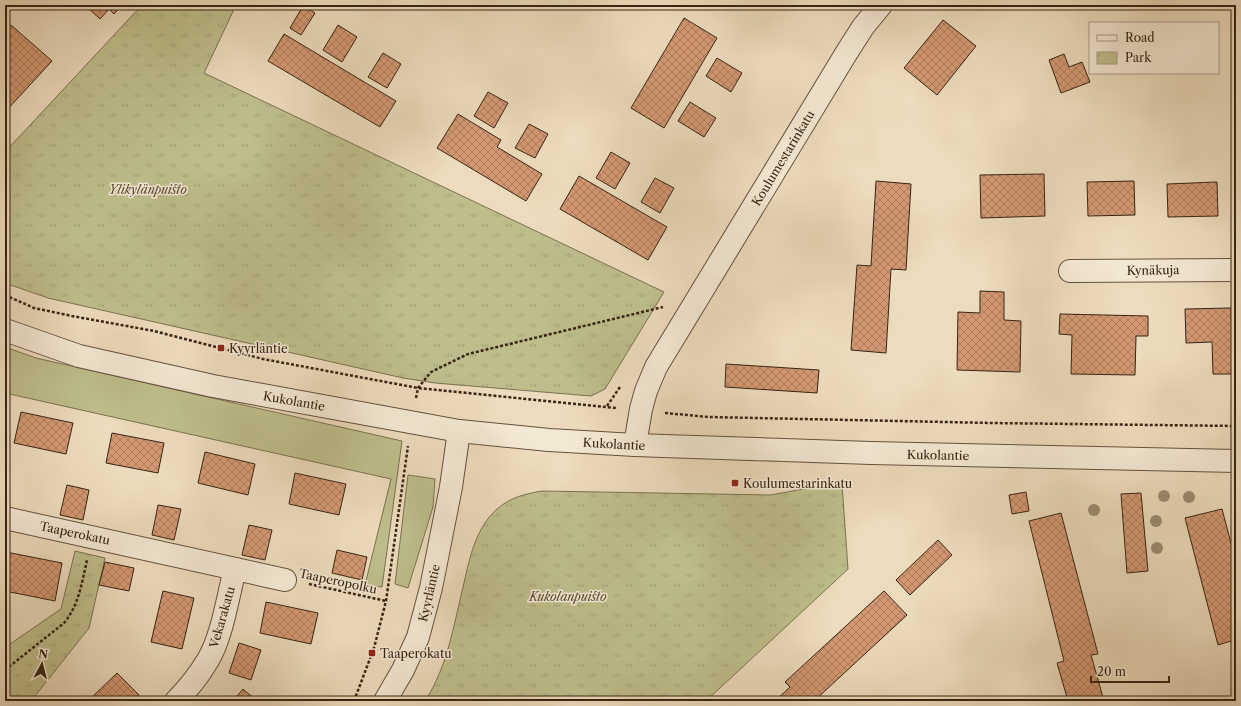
<svg xmlns="http://www.w3.org/2000/svg" width="1241" height="706" viewBox="0 0 1241 706" font-family="'Libre Caslon Text',serif">
  <style>
    .grass { fill: #bebe8c; stroke: #7a7150 }
    .park { fill: url(#park-tufts); stroke: #7a7150 }
    .building { fill: url(#building-cross-hatch); stroke: #372413 }
    .lines { fill: none; stroke-linecap: round; stroke-linejoin: round }
    .minor-casing { stroke: #64523d; stroke-width: 24 }
    .path { stroke: #372413; stroke-width: 2.5; stroke-dasharray: 3 2; stroke-linecap: butt }
    .minor { stroke: #f3e8d3; stroke-width: 22 }
    .tree { fill: #9b8b70 }
    .poi-dot { fill: #8f2418; stroke: #f3e8d3; stroke-width: 1.5 }
    .labels { text-anchor: middle; dominant-baseline: central; stroke-width: 3; stroke-linejoin: round; paint-order: stroke }
    .street-label { font-size: 12px; fill: #372413; stroke: #f3e8d3 }
    .park-label { font-size: 12px; font-style: italic; fill: #594a31; stroke: #f3e8d3 }
    .poi-label { font-size: 12px; fill: #372413; stroke: #f3e8d3; text-anchor: start }
  </style>
  <defs>
    <pattern id="park-tufts" width="24" height="20" patternUnits="userSpaceOnUse"><rect width="24" height="20" fill="#bebe8c"/><path d="M3 7l-1-3M5 7V3M7 7l1-3M15 17l-1-3M17 17v-4M19 17l1-3" fill="none" stroke="#a4a378"/></pattern>
    <pattern id="building-cross-hatch" width="8" height="8" patternUnits="userSpaceOnUse"><rect width="8" height="8" fill="#d39873"/><path d="M0 0l8 8M0 8l8-8" fill="none" stroke="#ac7c5d"/></pattern>
  </defs>
  <rect width="100%" height="100%" fill="#ecdbbc"/>
  <filter id="stains"><feTurbulence type="fractalNoise" baseFrequency=".005" numOctaves="4"/><feColorMatrix values="0 0 0 0 .2 0 0 0 0 .09 0 0 0 0 .02 0 0 0 .5 -.17"/></filter>
  <radialGradient id="worn" r=".72"><stop offset=".6" stop-color="#630" stop-opacity="0"/><stop offset="1" stop-color="#630" stop-opacity=".3"/></radialGradient>
  <g class="grass">
    <path d="M 5,347 L 36,358 L 402,441 L 382,587 L 365,585 L 391,479 L 5,393 Z"/>
    <path d="M 408,475 L 435,479 L 433,507 L 408,588 L 395,584 Z"/>
  </g>
  <g class="park">
    <path d="M 142,5 L 236,5 L 204,73 L 664,292 L 605,389 L 591,396 L 435,383 L 403,378 L 48,298 L 5,283 L 5,152 Z"/>
    <path d="M 842,484 L 848,569 L 706,701 L 425,701 C 448,666 454,623 464,583 C 470,556 476,528 497,509 C 511,497 525,494 542,491 L 771,495 L 819,486 Z"/>
    <path d="M 75,551 L 105,558 L 89,628 L 31,701 L 5,701 L 5,643 L 10,644 L 61,609 Z"/>
  </g>
  <g class="building">
    <path d="M 85,5 L 122,5 L 114,14 L 109,9 L 100,19 Z"/>
    <path d="M 303,6 L 315,13 L 301,35 L 290,28 Z"/>
    <path d="M 684,18 L 717,38 L 664,128 L 631,108 Z"/>
    <path d="M 943,20 L 976,46 L 937,95 L 904,68 Z"/>
    <path d="M 11,25 L 52,61 L 5,112 L 5,32 Z"/>
    <path d="M 338,25 L 357,37 L 342,62 L 323,50 Z"/>
    <path d="M 284,34 L 396,101 L 380,127 L 268,61 Z"/>
    <path d="M 383,53 L 401,64 L 387,88 L 368,77 Z"/>
    <path d="M 1064,54 L 1069,67 L 1082,62 L 1090,82 L 1061,93 L 1049,60 Z"/>
    <path d="M 717,58 L 742,73 L 731,92 L 706,76 Z"/>
    <path d="M 488,92 L 508,103 L 494,128 L 474,116 Z"/>
    <path d="M 690,102 L 716,118 L 704,137 L 678,121 Z"/>
    <path d="M 458,114 L 501,140 L 497,147 L 542,174 L 526,201 L 437,148 Z"/>
    <path d="M 529,124 L 548,134 L 535,158 L 515,148 Z"/>
    <path d="M 611,152 L 630,163 L 615,189 L 596,178 Z"/>
    <path d="M 1044,174 L 1045,216 L 981,218 L 980,175 Z"/>
    <path d="M 579,176 L 667,227 L 648,260 L 560,209 Z"/>
    <path d="M 655,178 L 674,188 L 660,213 L 641,202 Z"/>
    <path d="M 876,181 L 911,184 L 906,270 L 891,269 L 886,353 L 851,350 L 857,265 L 871,266 Z"/>
    <path d="M 1134,181 L 1135,215 L 1088,216 L 1087,182 Z"/>
    <path d="M 1217,182 L 1218,216 L 1168,217 L 1167,184 Z"/>
    <path d="M 980,291 L 1004,292 L 1004,320 L 1021,321 L 1020,372 L 957,370 L 958,312 L 980,313 Z"/>
    <path d="M 1231,308 L 1233,374 L 1213,374 L 1212,342 L 1186,343 L 1185,309 Z"/>
    <path d="M 1060,314 L 1148,316 L 1148,336 L 1136,336 L 1135,375 L 1071,374 L 1072,335 L 1059,334 Z"/>
    <path d="M 726,364 L 819,370 L 817,393 L 725,387 Z"/>
    <path d="M 21,412 L 73,423 L 66,454 L 14,443 Z"/>
    <path d="M 112,433 L 164,443 L 158,473 L 106,463 Z"/>
    <path d="M 205,452 L 255,464 L 248,495 L 198,483 Z"/>
    <path d="M 295,473 L 346,484 L 339,515 L 289,504 Z"/>
    <path d="M 67,485 L 89,490 L 83,520 L 60,515 Z"/>
    <path d="M 1026,492 L 1029,511 L 1012,514 L 1009,495 Z"/>
    <path d="M 1141,493 L 1148,571 L 1127,573 L 1121,494 Z"/>
    <path d="M 158,505 L 181,509 L 174,540 L 152,535 Z"/>
    <path d="M 1222,509 L 1236,562 L 1236,663 L 1231,641 L 1218,645 L 1185,518 Z"/>
    <path d="M 1061,513 L 1098,654 L 1091,655 L 1104,701 L 1068,701 L 1057,663 L 1064,661 L 1029,521 Z"/>
    <path d="M 249,525 L 272,530 L 265,560 L 242,555 Z"/>
    <path d="M 938,540 L 952,555 L 910,595 L 896,580 Z"/>
    <path d="M 337,550 L 367,557 L 362,580 L 332,573 Z"/>
    <path d="M 6,552 L 62,563 L 55,601 L 5,591 Z"/>
    <path d="M 105,562 L 134,568 L 129,591 L 99,585 Z"/>
    <path d="M 163,591 L 194,598 L 182,649 L 151,642 Z"/>
    <path d="M 884,591 L 907,615 L 814,701 L 775,701 L 790,687 L 785,682 Z"/>
    <path d="M 266,602 L 318,613 L 311,644 L 260,633 Z"/>
    <path d="M 239,643 L 261,650 L 251,680 L 229,673 Z"/>
    <path d="M 117,673 L 139,695 L 132,701 L 88,701 Z"/>
    <path d="M 243,689 L 257,701 L 233,701 Z"/>
  </g>
  <g class="lines">
    <defs>
      <g id="minor">
        <path d="M 1070,271 L 1236,270"/>
        <path d="M 5,330 L 79,356 L 213,386 L 459,431 L 549,440 L 635,445 L 871,453 L 1236,461"/>
        <path d="M 635,445 L 641,409 L 646,391 L 656,367 L 847,52 L 863,27 L 881,5"/>
        <path d="M 5,518 L 285,580"/>
        <path d="M 176,701 C 188,689 199,675 208,660 C 222,637 228,596 235,569"/>
        <path d="M 385,701 L 403,670 L 418,637 L 431,588 L 451,487 L 459,431"/>
      </g>
    </defs>
    <use href="#minor" class="minor-casing"/>
    <g class="path">
      <path d="M 5,295 L 34,308 L 72,316 L 154,331 L 263,359 L 418,388 L 616,408"/>
      <path d="M 416,398 L 418,388 L 431,372 L 468,354 L 663,307"/>
      <path d="M 607,406 L 620,387"/>
      <path d="M 665,413 L 709,417 L 992,423 L 1236,426"/>
      <path d="M 309,584 L 386,601"/>
      <path d="M 5,670 L 64,623 C 79,605 82,582 87,560"/>
      <path d="M 354,701 L 374,648 L 386,601 L 408,446"/>
    </g>
    <use href="#minor" class="minor"/>
  </g>
  <g class="tree">
    <circle cx="1164" cy="496" r="6"/>
    <circle cx="1189" cy="497" r="6"/>
    <circle cx="1094" cy="510" r="6"/>
    <circle cx="1156" cy="521" r="6"/>
    <circle cx="1157" cy="548" r="6"/>
  </g>
  <g class="poi-dot">
    <rect x="217" y="344" width="8" height="8" rx="2"/>
    <rect x="731" y="479" width="8" height="8" rx="2"/>
    <rect x="368" y="649" width="8" height="8" rx="2"/>
  </g>
  <g class="labels">
    <g class="street-label">
      <text transform="translate(783 158) rotate(-59)">Koulumestarinkatu</text>
      <text transform="translate(1153 270) rotate(-1)">Kynäkuja</text>
      <text transform="translate(294 401) rotate(10)">Kukolantie</text>
      <text transform="translate(614 444) rotate(3)">Kukolantie</text>
      <text transform="translate(938 455) rotate(1)">Kukolantie</text>
      <text transform="translate(75 533) rotate(12)">Taaperokatu</text>
      <text transform="translate(338 581) rotate(12)">Taaperopolku</text>
      <text transform="translate(429 593) rotate(-77)">Kyyrläntie</text>
      <text transform="translate(222 617) rotate(-74)">Vekarakatu</text>
    </g>
    <g class="park-label">
      <text x="148" y="189">Ylikylänpuisto</text>
      <text x="568" y="596">Kukolanpuisto</text>
    </g>
    <g class="poi-label">
      <text x="229" y="348">Kyyrläntie</text>
      <text x="743" y="483">Koulumestarinkatu</text>
      <text x="380" y="653">Taaperokatu</text>
    </g>
  </g>
  <rect width="1241" height="706" fill="none" stroke="#ecdbbc" stroke-width="20"/>
  <rect x="6" y="6" width="1229" height="694" fill="none" stroke="#372413" stroke-width="2"/>
  <rect x="10" y="10" width="1221" height="686" fill="none" stroke="#372413"/>
  <rect x="1089" y="22" width="130" height="52" fill="#f3e8d3" stroke="#a89a86"/>
  <rect x="1097" y="35" width="20" height="6" fill="#f3e8d3" stroke="#a89a86"/>
  <text x="1125" y="42" font-size="12" fill="#372413">Road</text>
  <rect x="1097" y="52" width="20" height="12" fill="url(#park-tufts)" stroke="#a89a86"/>
  <text x="1125" y="62" font-size="12" fill="#372413">Park</text>
  <g transform="translate(42 664) rotate(7)" stroke="#f3e8d3" stroke-width="3" paint-order="stroke">
  <path d="M0-3L7 15L0 10L-7 15Z" fill="#372413"/>
  <text y="-6" font-size="11" font-weight="bold" text-anchor="middle" fill="#372413">N</text>
  </g>
  <path d="M1091 676v6h78v-6" fill="none" stroke="#372413" stroke-width="2"/>
  <text x="1097" y="676" font-size="12" fill="#372413" stroke="#f3e8d3" stroke-width="3" paint-order="stroke">20 m</text>
  <rect width="100%" height="100%" filter="url(#stains)"/>
  <rect width="100%" height="100%" fill="url(#worn)"/>
</svg>
